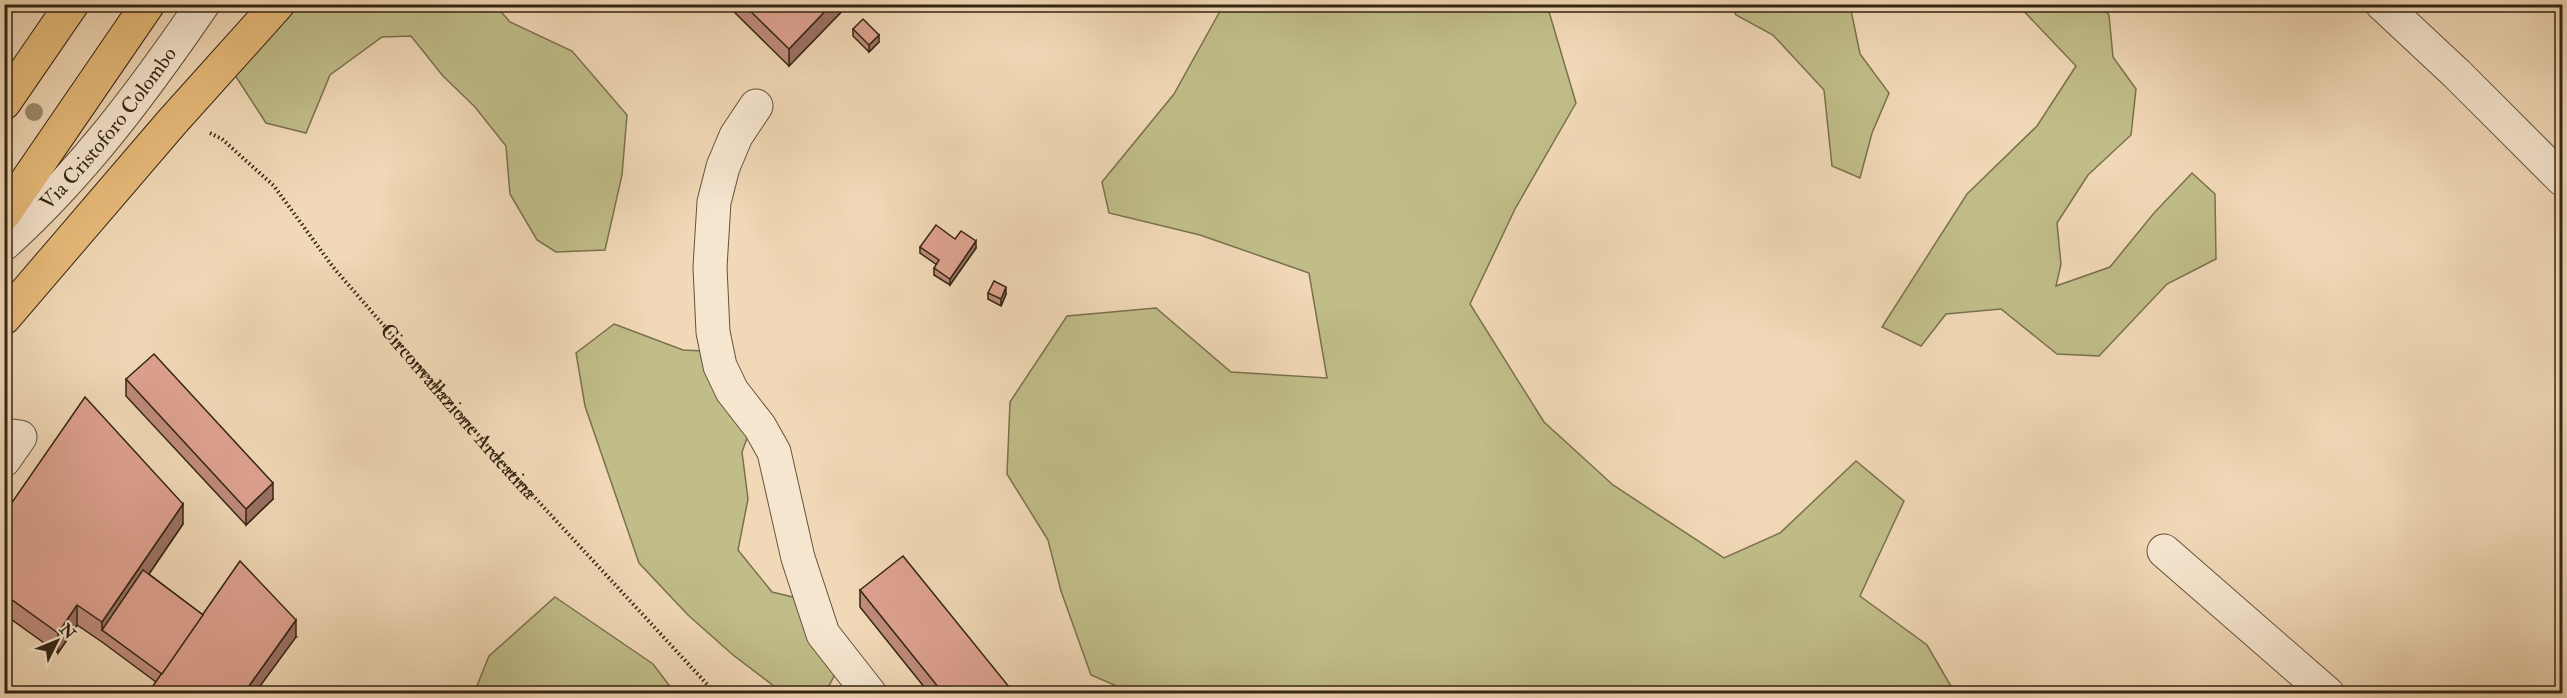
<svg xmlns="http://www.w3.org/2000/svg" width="2567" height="698" viewBox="0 0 2567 698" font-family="'IM FELL Double Pica',serif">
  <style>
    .green { fill: #c0bd89; stroke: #7a714e; stroke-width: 1.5 }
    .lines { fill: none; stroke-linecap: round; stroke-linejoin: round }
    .minor-casing { stroke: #63523b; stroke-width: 35 }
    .major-casing { stroke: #342512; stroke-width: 35 }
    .path { stroke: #342512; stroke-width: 4; stroke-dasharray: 1.5 3; stroke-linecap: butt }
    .minor { stroke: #f6e6d0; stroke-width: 33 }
    .major { stroke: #e8bc7b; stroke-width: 33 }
    .tree { fill: #9c8a6c }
    .wall { fill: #bf8b7c; stroke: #342512; stroke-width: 1.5 }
    .shaded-wall { fill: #9b7165; stroke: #342512; stroke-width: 1.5 }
    .building { fill: #dea290; stroke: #342512; stroke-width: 1.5 }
    .labels { text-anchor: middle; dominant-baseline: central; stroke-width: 4.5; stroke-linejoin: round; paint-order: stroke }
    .street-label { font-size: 21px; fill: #342512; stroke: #f6e6d0 }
  </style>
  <rect width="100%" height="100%" fill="#f1d8b6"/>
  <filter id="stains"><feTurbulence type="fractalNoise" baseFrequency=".00333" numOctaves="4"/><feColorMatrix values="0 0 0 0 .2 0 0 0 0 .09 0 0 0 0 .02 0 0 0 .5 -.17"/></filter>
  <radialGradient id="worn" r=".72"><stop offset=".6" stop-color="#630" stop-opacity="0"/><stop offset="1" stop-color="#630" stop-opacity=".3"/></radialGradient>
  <g class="green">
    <path d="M 1224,4 L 1547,5 L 1576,103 L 1515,209 L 1470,304 L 1544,422 L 1613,485 L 1724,558 L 1780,533 L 1856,461 L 1904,501 L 1860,596 L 1927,645 L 1955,693 L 1135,694 L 1091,675 L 1061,591 L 1048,540 L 1007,474 L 1010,402 L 1067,316 L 1156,308 L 1231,372 L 1327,378 L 1309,273 L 1200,235 L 1109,213 L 1102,182 L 1174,94 Z"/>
    <path d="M 297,5 L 495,5 L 510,22 L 572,51 L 627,115 L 622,175 L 605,250 L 556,252 L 537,240 L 510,194 L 506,146 L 475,107 L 443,76 L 411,36 L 382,37 L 330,75 L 306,133 L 266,123 L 233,72 L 275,25 Z"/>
    <path d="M 1731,5 L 1850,5 L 1860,54 L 1889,93 L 1872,133 L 1860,178 L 1832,166 L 1824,90 L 1773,35 L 1736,15 Z"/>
    <path d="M 2018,5 L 2100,5 L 2109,15 L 2113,57 L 2136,89 L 2131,135 L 2088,175 L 2057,223 L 2061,264 L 2056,286 L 2110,267 L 2154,213 L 2192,173 L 2215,194 L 2216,259 L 2167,284 L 2099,356 L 2057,354 L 2001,309 L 1946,314 L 1921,346 L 1882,327 L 1967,194 L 2037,126 L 2076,66 Z"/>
    <path d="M 614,324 L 683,350 L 725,352 L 758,408 L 742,452 L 748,499 L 738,550 L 772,592 L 797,598 L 840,665 L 825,693 L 783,693 L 733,655 L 688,615 L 639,563 L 585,406 L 576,353 Z"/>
    <path d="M 555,597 L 653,664 L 675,693 L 474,693 L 489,656 Z"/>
  </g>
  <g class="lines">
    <defs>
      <g id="minor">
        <path d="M 2382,4 L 2457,74 L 2562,179"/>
        <path d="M 756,106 L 736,136 L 723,167 L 714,202 L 710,267 L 713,332 L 720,366 L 732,391 L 760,427 L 774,452 L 798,558 L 823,634 L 870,694"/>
        <path id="s2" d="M 4,244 C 82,174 144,90 203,4"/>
        <path d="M 4,435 L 20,437 L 4,460"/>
        <path d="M 2164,551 L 2328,694"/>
      </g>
      <g id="major">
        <path d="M 4,103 L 72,4"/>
        <path d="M 4,214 L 148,4"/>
        <path d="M 4,318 L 172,122 L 278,4"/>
      </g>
    </defs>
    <use href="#minor" class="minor-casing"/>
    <use href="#major" class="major-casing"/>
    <path class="path" id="s1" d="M 210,133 L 222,139 L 274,186 L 333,267 L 501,461 L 716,694"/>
    <use href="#minor" class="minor"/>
    <use href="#major" class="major"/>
  </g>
  <circle class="tree" cx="34" cy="112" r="9"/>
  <g class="wall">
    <path d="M 726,4 L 849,4 L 789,66 Z"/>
    <path d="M 853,29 L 879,42 L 869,52 L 853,36 Z"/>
    <path d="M 955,239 L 976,248 L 950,285 L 934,275 L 934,268 L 937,265 L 920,253 L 920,247 Z"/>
    <path d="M 988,293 L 1006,294 L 1001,306 L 988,299 Z"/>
    <path d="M 126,379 L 273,499 L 246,525 L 126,396 Z"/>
    <path d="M 4,514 L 183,524 L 149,574 L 203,615 L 296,637 L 156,682 L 102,642 L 77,625 L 58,653 L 4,614 Z"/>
    <path d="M 860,590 L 1014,693 L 929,693 L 860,607 Z"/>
  </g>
  <g class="shaded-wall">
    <path d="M 832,4 L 849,4 L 789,66 L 789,49 Z"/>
    <path d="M 879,35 L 879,42 L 869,52 L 869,45 Z"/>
    <path d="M 976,241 L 976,248 L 950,285 L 950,279 Z"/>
    <path d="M 1006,287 L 1006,294 L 1001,306 L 1001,299 Z"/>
    <path d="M 273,483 L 273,499 L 246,525 L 246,509 Z"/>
    <path d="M 183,504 L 183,524 L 108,634 L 102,630 L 102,622 Z"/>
    <path d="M 77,605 L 77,625 L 58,653 L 58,633 Z"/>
    <path d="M 296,620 L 296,637 L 255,693 L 244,693 Z"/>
  </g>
  <g class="building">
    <path d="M 743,4 L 832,4 L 789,49 Z"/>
    <path d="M 863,19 L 879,35 L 869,45 L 853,29 Z"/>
    <path d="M 936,225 L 955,239 L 961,231 L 976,241 L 950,279 L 934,268 L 939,260 L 920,247 Z"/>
    <path d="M 994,281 L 1006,287 L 1001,299 L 988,293 Z"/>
    <path d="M 154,354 L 273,483 L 246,509 L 126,379 Z"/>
    <path d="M 85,397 L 183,504 L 102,622 L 77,605 L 58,633 L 4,594 L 4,514 Z"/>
    <path d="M 903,556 L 1014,693 L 943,693 L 860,590 Z"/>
    <path d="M 240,561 L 296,620 L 244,693 L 148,693 Z"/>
    <path d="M 143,570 L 203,615 L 162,674 L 102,630 Z"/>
    <path d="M 4,683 L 18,693 L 4,693 Z"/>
  </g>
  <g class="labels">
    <g class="street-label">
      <text stroke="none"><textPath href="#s2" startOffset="156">Via Cristoforo Colombo</textPath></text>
      <text stroke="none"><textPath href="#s1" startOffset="375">Circonvallazione Ardeatina</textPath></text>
    </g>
  </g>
  <rect width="2567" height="698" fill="none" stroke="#f1d8b6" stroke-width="24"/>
  <rect x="6" y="6" width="2555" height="686" fill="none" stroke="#342512" stroke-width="3"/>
  <rect x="12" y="12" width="2543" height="674" fill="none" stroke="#342512" stroke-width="1.5"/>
  <g transform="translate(57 641) rotate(47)" stroke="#f6e6d0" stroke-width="4.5" paint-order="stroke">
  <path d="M0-4.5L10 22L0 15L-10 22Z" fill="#342512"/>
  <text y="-9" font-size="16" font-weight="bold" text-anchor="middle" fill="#342512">N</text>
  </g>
  <rect width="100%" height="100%" filter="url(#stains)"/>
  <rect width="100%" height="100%" fill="url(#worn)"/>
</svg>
